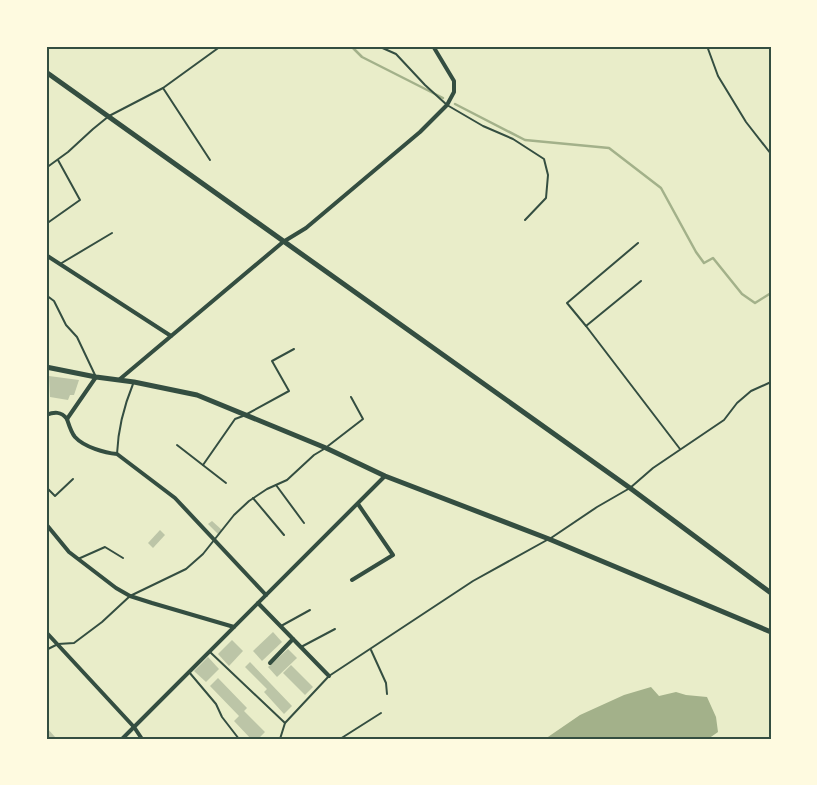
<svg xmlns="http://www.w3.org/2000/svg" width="817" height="785" viewBox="0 0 817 785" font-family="'Open Sans',sans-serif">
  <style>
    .water { fill: #a3b18a }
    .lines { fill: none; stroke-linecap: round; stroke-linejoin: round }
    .stream { stroke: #a3b18a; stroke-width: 2.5 }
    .building { fill: #bcc5a7 }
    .service { stroke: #344e41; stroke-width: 2 }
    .minor { stroke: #344e41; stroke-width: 4 }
    .tertiary { stroke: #344e41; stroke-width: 5 }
    .neatline { fill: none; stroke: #344e41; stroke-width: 2 }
  </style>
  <rect width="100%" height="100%" fill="#e9edc9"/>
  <path class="water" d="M 651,687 L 659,696 L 676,692 L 686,695 L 707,697 L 716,717 L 718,732 L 708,739 L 545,739 L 580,715 L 624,695 Z"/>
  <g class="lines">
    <g class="stream">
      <path d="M 351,46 L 362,57 L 443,98"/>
      <path d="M 455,104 L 525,140 L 609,148 L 661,188 L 696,252 L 704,263 L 713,258 L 742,294 L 755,303 L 771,293"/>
    </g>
  </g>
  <g class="building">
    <path d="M 49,376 L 79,380 L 74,395 L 70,395 L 68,400 L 50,397 Z"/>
    <path d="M 212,521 L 222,530 L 218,534 L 208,524 Z"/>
    <path d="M 160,530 L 165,535 L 153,548 L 148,543 Z"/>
    <path d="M 273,632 L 282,642 L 262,661 L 253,651 Z"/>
    <path d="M 232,640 L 243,651 L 229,666 L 218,654 Z"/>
    <path d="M 288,649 L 297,658 L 277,677 L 268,667 Z"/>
    <path d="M 208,657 L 219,669 L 206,682 L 194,671 Z"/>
    <path d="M 250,662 L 292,706 L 284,714 L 264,692 L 267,689 L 245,667 Z"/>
    <path d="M 291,665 L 313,687 L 305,695 L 283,673 Z"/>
    <path d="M 218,678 L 247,708 L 244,711 L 265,732 L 258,739 L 251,739 L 234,721 L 239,716 L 210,686 Z"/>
    <path d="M 46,727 L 56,738 L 54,739 L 46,739 Z"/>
  </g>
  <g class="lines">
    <g class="service">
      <path d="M 378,46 L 396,54 L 425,85 L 447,105 L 483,126 L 513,139 L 544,159 L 548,175 L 546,198 L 525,220"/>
      <path d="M 707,46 L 718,76 L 746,122 L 771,154"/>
      <path d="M 163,88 L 210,160"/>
      <path d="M 46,168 L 68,152 L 93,129 L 109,116 L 163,88 L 221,46"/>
      <path d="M 46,224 L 80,200 L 58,160"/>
      <path d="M 638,243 L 567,303 L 586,326 L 680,449"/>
      <path d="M 60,264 L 112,233"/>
      <path d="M 46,295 L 54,301 L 66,325 L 77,337 L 95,375"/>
      <path d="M 586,326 L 641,281"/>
      <path d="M 247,414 L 289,391 L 272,361 L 294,349"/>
      <path d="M 177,445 L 226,483"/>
      <path d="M 328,446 L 363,419 L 351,397"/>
      <path d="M 117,454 C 118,430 124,406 133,384"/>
      <path d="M 203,465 L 235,419 L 243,416"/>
      <path d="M 276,485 L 304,523"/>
      <path d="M 46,490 L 48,489 L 55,496 L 73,479"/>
      <path d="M 253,498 L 284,535"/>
      <path d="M 551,538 L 597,507 L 630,488 L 653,468 L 724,420 L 737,403 L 751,391 L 771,382"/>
      <path d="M 78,559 L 105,547 L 123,558"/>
      <path d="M 281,626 L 310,610"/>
      <path d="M 301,647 L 335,629"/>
      <path d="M 46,650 L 58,644 L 74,643 L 102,622 L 130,596 L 186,569 L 203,554 L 234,515 L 249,501 L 267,489 L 287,480 L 314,455 L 324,449"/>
      <path d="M 371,650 L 386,683 L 387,694"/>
      <path d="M 210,652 L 285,723"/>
      <path d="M 189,672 L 216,704 L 222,717 L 239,739"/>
      <path d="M 280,739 L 285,723 L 329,676 L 473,581 L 547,540"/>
      <path d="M 340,739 L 381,713"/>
    </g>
    <g class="minor">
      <path d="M 46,255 L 171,336"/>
      <path d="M 120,379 L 283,242 L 306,228 L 420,132 L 447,105 L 454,92 L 454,81 L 433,46"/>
      <path d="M 46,415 C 54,412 61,411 67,419 L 96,377"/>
      <path d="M 67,419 C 69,425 71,432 75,437 C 84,447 105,453 117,454 L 175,498 L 266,595"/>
      <path d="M 46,524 L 69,552 L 116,588 L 130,596 L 152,603 L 234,627"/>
      <path d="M 352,580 L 393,555 L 358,504"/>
      <path d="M 258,603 L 329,676"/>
      <path d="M 46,632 L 134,727 L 142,739"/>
      <path d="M 270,663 L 293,639"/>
      <path d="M 122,739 L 385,476"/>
    </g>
    <g class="tertiary">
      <path d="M 46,72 L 630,488 L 771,593"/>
      <path d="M 46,367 L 96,377 L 134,382 L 197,395 L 326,448 L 385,476 L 549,539 L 771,632"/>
    </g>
  </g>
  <rect width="817" height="785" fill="none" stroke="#fefae0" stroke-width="95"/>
  <rect x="48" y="48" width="722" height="690" class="neatline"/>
</svg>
